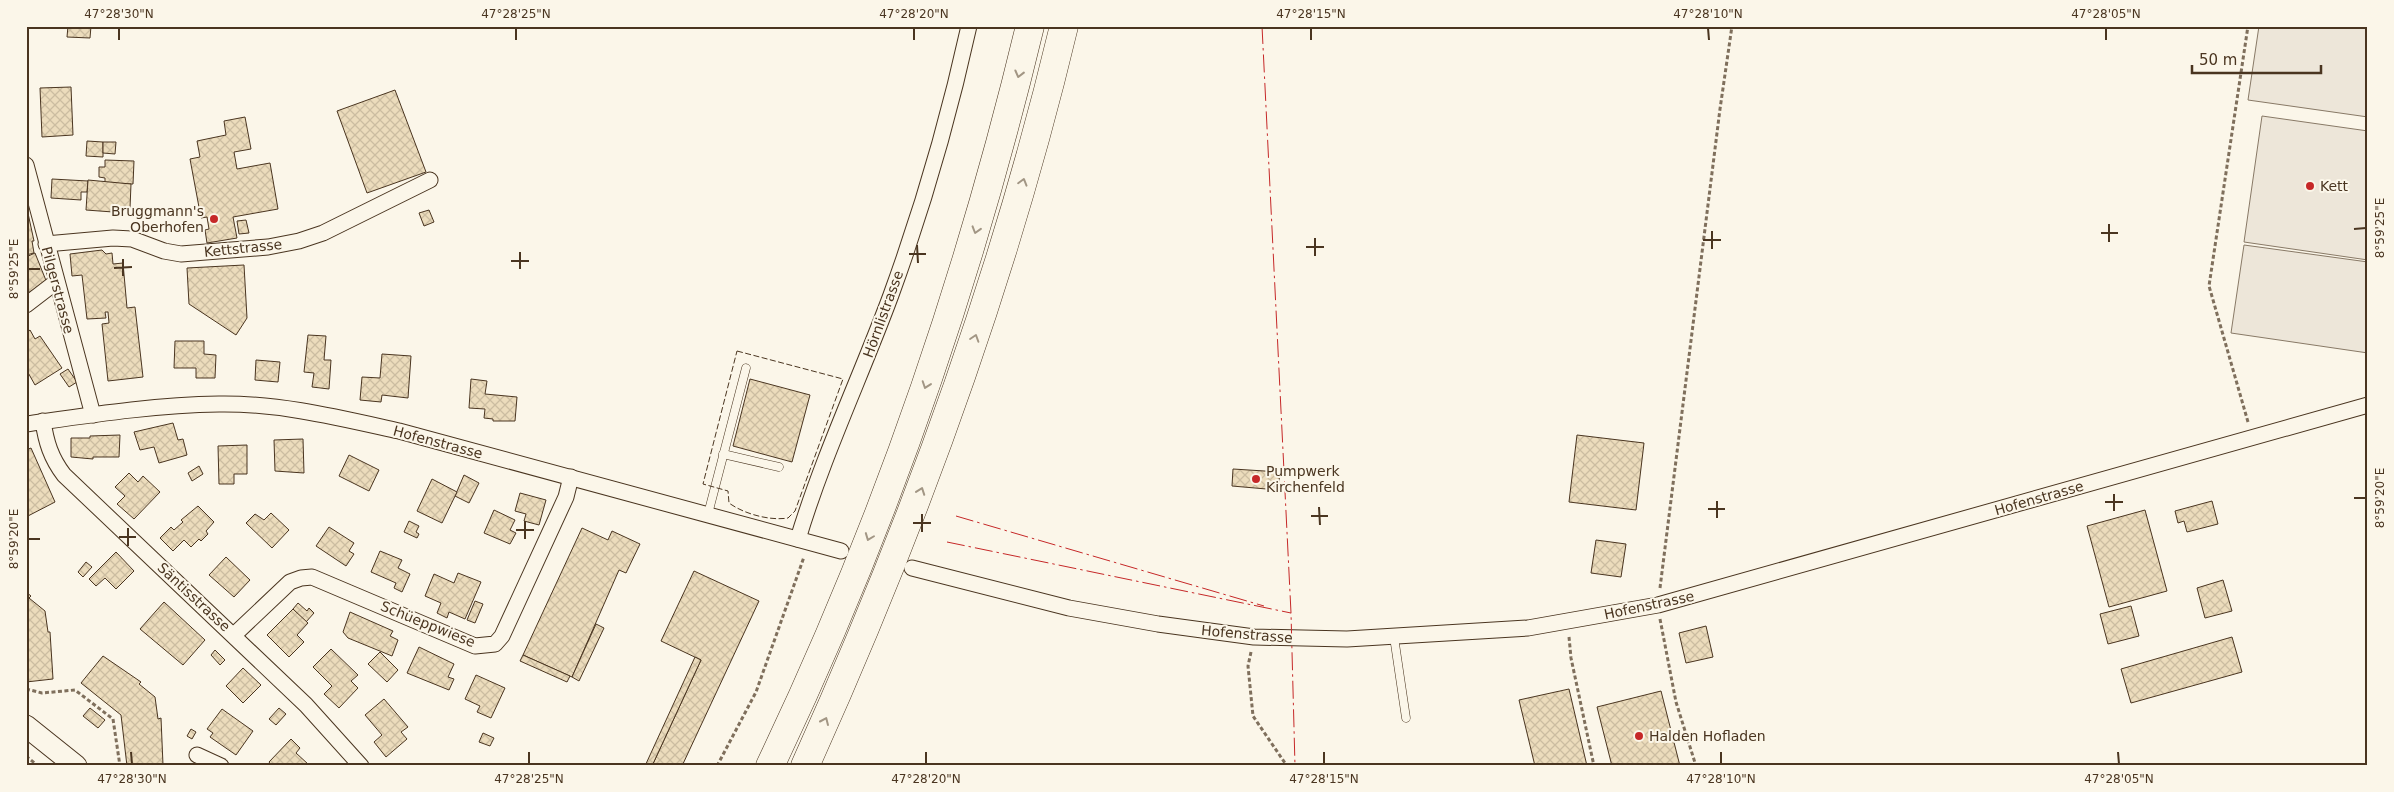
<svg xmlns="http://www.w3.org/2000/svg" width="2394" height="792" viewBox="0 0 2394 792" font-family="'DejaVu Sans',sans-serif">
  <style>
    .garden { fill: #ede6d9; stroke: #887966 }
    .building { fill: url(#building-cross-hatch); stroke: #4a3520 }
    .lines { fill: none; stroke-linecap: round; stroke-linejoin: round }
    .lane-casing { stroke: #4a3520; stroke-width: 9 }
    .street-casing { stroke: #4a3520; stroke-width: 17 }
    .secondary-casing { stroke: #4a3520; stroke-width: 23 }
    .highway-casing { stroke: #4a3520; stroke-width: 29 }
    .path { stroke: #7f6f5c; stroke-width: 3; stroke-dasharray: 4 2.5; stroke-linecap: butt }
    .lane { stroke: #fbf6e9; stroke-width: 8 }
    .street { stroke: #fbf6e9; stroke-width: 15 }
    .secondary { stroke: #fbf6e9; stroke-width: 21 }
    .highway { stroke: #fbf6e9; stroke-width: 28 }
    .fence { stroke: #4a3520; stroke-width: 1; stroke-dasharray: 6 2.5; stroke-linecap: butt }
    .power { stroke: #c62828; stroke-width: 1; stroke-dasharray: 18 4 2.5 4; stroke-linecap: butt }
    .oneway { stroke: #a29684 }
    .ticks { fill: none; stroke: #4a3520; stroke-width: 2 }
    .poi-dot { fill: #c62828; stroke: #fbf6e9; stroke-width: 2 }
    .labels { text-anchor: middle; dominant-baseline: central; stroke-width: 4; stroke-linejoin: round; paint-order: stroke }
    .poi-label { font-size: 14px; fill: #4a3520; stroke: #fbf6e9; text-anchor: start }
    .street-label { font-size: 14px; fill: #4a3520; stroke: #fbf6e9 }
    .neatline { fill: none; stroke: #4a3520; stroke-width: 2 }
    .ticks-label { font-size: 12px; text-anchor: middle; fill: #4a3520 }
  </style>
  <defs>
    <pattern id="building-cross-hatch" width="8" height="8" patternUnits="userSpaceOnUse" patternTransform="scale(1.25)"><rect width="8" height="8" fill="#ecdcbc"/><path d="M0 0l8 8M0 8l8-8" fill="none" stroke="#ccbda1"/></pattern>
  </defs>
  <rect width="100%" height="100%" fill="#fbf6e9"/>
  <g class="garden">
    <path d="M 2259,26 L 2368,26 L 2368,117 L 2248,100 Z"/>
    <path d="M 2262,116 L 2368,131 L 2368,260 L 2244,242 Z"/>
    <path d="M 2244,245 L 2368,262 L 2368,353 L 2231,333 Z"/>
  </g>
  <g class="building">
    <path d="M 68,26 L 91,26 L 90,38 L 67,37 Z"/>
    <path d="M 71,87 L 73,135 L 42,137 L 40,88 Z"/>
    <path d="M 395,90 L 426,172 L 367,193 L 337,111 Z"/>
    <path d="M 245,117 L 251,149 L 234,152 L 237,169 L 270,163 L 278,209 L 233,217 L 237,238 L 207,243 L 205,230 L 209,229 L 207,217 L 201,218 L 190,159 L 200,157 L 197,141 L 226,135 L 224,121 Z"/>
    <path d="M 87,141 L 103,142 L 103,157 L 86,156 Z"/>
    <path d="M 103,142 L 116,142 L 115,154 L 103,153 Z"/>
    <path d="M 105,160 L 134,161 L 133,184 L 105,183 L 105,178 L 99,177 L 99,167 L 105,167 Z"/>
    <path d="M 52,179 L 88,181 L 87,192 L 81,192 L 81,200 L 51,198 Z"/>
    <path d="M 88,180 L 131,184 L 130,208 L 113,208 L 113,212 L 86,210 Z"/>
    <path d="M 26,204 L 34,241 L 32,241 L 34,253 L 26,255 Z"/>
    <path d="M 429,210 L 434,222 L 424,226 L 419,213 Z"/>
    <path d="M 246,220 L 249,233 L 239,234 L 237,221 Z"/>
    <path d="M 102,250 L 106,254 L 112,253 L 113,264 L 123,263 L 127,308 L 135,307 L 143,377 L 108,381 L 102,324 L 109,323 L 108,312 L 105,312 L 106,318 L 87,319 L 82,275 L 72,276 L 70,254 Z"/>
    <path d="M 35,253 L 47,283 L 26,294 L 26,257 Z"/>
    <path d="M 244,265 L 247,318 L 236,335 L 189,304 L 187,268 Z"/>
    <path d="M 30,330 L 35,339 L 40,336 L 62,368 L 35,385 L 26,369 L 26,333 Z"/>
    <path d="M 308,335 L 326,336 L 324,360 L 331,360 L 329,389 L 312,387 L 314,373 L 304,372 Z"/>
    <path d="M 175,341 L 204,341 L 204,354 L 216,355 L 215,378 L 196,378 L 196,368 L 174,368 Z"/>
    <path d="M 382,354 L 411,356 L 408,398 L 382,395 L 381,402 L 360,400 L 362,377 L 380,378 Z"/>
    <path d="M 256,360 L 280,362 L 278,382 L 255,380 Z"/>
    <path d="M 68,369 L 77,382 L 69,387 L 60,374 Z"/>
    <path d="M 471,379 L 487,381 L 485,394 L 517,397 L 515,421 L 493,421 L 493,419 L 484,418 L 485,409 L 469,408 Z"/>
    <path d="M 750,379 L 810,395 L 792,462 L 733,446 Z"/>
    <path d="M 173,423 L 178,440 L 183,439 L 187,455 L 159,463 L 154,447 L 140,450 L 134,432 Z"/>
    <path d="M 120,435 L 119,457 L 93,457 L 93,459 L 71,457 L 71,438 L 90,438 L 90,436 Z"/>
    <path d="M 1577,435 L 1644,443 L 1636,510 L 1569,502 Z"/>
    <path d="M 303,439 L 304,473 L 275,471 L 274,440 Z"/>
    <path d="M 247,445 L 247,474 L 234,474 L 234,484 L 219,484 L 218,446 Z"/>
    <path d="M 31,448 L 55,502 L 26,517 L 26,450 Z"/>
    <path d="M 349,455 L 379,470 L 369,491 L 339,476 Z"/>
    <path d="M 199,466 L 203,474 L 192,481 L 188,473 Z"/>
    <path d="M 1233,469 L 1280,472 L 1278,490 L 1232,486 Z"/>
    <path d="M 129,473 L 138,482 L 143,476 L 160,492 L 134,519 L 117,504 L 125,496 L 115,487 Z"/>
    <path d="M 464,475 L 479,483 L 469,503 L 455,496 Z"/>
    <path d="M 432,479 L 457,492 L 442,523 L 417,511 Z"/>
    <path d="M 520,493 L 546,500 L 539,525 L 524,521 L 526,514 L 515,511 Z"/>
    <path d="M 2212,501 L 2218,524 L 2187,532 L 2184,521 L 2178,523 L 2175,511 Z"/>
    <path d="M 198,506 L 214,522 L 206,531 L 208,534 L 201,541 L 199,539 L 191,547 L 184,540 L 173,551 L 160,538 L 171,527 L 174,530 L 183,522 L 181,520 Z"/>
    <path d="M 494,510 L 515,520 L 510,530 L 516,533 L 510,544 L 484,533 Z"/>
    <path d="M 2145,510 L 2167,591 L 2109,607 L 2087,526 Z"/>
    <path d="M 271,513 L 289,530 L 272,548 L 246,523 L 255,514 L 264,520 Z"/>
    <path d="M 409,521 L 419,526 L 416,532 L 419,534 L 417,538 L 404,532 Z"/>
    <path d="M 329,527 L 354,543 L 349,551 L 354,554 L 346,566 L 316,546 Z"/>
    <path d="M 582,528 L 608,540 L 612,531 L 640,544 L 626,573 L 619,570 L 572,677 L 523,655 Z"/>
    <path d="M 1596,540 L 1626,544 L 1621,577 L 1591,573 Z"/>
    <path d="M 380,551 L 402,560 L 398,568 L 410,574 L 402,592 L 394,588 L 396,583 L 371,572 Z"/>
    <path d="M 116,552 L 134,571 L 116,589 L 105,578 L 96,586 L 89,579 Z"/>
    <path d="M 226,557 L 250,580 L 234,597 L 209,575 Z"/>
    <path d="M 86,562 L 92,567 L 83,577 L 78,572 Z"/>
    <path d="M 694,571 L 759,601 L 682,766 L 652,766 L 701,660 L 661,641 Z"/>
    <path d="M 458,573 L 481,582 L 465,619 L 449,612 L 447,618 L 437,613 L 441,603 L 425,596 L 434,574 L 454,583 Z"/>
    <path d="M 2223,580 L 2232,611 L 2205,618 L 2197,588 Z"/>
    <path d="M 26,592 L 31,596 L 29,598 L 45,611 L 48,632 L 50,632 L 53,679 L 26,682 Z"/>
    <path d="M 475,601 L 483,604 L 475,623 L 467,620 Z"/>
    <path d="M 164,602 L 205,640 L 183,665 L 140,629 Z"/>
    <path d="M 298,603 L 307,611 L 309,608 L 314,613 L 306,622 L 293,609 Z"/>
    <path d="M 2131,606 L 2139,636 L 2108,644 L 2100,614 Z"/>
    <path d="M 293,609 L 308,623 L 297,635 L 304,642 L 289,657 L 267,635 Z"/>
    <path d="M 350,612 L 393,631 L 390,636 L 398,640 L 392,656 L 348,638 L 343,632 Z"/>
    <path d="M 596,624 L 604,628 L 579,681 L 572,677 Z"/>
    <path d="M 1706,626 L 1713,657 L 1686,663 L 1679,633 Z"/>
    <path d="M 2232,637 L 2242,672 L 2131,703 L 2121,669 Z"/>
    <path d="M 419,647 L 454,664 L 448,677 L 454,679 L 449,690 L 407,673 Z"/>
    <path d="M 331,649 L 358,675 L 351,681 L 358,688 L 339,708 L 324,694 L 332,686 L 313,667 Z"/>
    <path d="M 215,650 L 225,660 L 220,665 L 211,655 Z"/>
    <path d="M 380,652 L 398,670 L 387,682 L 368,664 Z"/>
    <path d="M 523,655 L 570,676 L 567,682 L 520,661 Z"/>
    <path d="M 103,656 L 141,682 L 139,684 L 155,697 L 158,719 L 161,718 L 163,765 L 127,766 L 121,715 L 81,683 Z"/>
    <path d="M 695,657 L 701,660 L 652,766 L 645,766 Z"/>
    <path d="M 243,668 L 261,685 L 243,703 L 226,686 Z"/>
    <path d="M 476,675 L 505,688 L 491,718 L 477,712 L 480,706 L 465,699 Z"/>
    <path d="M 1569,689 L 1587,766 L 1535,766 L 1519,700 Z"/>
    <path d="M 1661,691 L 1680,766 L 1612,766 L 1597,707 Z"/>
    <path d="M 384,699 L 408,727 L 401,732 L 407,739 L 386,757 L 374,742 L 382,735 L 365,715 Z"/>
    <path d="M 90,708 L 105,720 L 98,728 L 83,716 Z"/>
    <path d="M 279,708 L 286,714 L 276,725 L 269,719 Z"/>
    <path d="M 222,709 L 253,731 L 236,755 L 210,737 L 213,733 L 207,729 Z"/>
    <path d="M 191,729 L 196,732 L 192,739 L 187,736 Z"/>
    <path d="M 483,733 L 494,738 L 490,746 L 479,742 Z"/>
    <path d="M 291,739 L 300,748 L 296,753 L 308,764 L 306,766 L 272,766 L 269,762 Z"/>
  </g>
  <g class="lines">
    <defs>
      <g id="lane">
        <path d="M 723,454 L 779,467"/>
        <path d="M 708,514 L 746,368"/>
        <path d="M 1394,637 L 1406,718"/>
      </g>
      <g id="street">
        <path d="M 26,165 L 93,415"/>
        <path d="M 46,244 L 113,238 L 132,239 L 164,251 L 181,254 L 268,247 L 299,241 L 323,233 L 430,180"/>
        <path d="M 26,305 L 56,282"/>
        <path d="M 43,421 C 46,442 51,458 64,475 L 306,705 L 361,766"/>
        <path d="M 26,424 C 90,415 154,405 219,404 C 280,403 340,418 399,431 L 841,551"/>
        <path d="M 798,539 C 823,456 861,376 891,295 C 923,207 949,117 969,26"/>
        <path d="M 912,568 L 1069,608 L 1158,624 L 1254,637 L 1347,639 L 1528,628 L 1658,605 L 2368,405"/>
        <path d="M 234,635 L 290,582 L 301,578 L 312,577 L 475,646 L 495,644 L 502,636 L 566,497 L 571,477"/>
        <path d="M 197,755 L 221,766"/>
      </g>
      <path id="secondary" d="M 26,726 L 76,766"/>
      <g id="highway">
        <path d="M 770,766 C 883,530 969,280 1030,26"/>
        <path d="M 805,766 C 913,527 1003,282 1064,26"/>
      </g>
    </defs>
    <use href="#lane" class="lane-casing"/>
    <use href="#street" class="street-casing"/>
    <use href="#secondary" class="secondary-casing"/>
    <use href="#highway" class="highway-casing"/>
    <g class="path">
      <path d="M 2248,422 L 2209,286 L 2248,26"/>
      <path d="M 1660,588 L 1720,109 L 1732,26"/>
      <path d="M 1660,619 L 1676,702 L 1696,766"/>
      <path d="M 1569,637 L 1571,658 L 1594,766"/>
      <path d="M 1251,652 L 1248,666 L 1253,716 L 1287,766"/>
      <path d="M 26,689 L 42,693 L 75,690 L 113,719 L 120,766"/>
      <path d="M 26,756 L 38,766"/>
      <path d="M 717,766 L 756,692 L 804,557"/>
    </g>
    <use href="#lane" class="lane"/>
    <use href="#street" class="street"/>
    <use href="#secondary" class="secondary"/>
    <use href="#highway" class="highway"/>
    <path class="fence" d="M 737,351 L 843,379 L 795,511 L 788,518 C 770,521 744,514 729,503 L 728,491 L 703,484 Z"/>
    <g class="power">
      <path d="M 1262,26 L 1291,613 L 1295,766"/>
      <path d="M 956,516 L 1264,606"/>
      <path d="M 947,542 L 1291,613"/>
    </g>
  </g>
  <defs><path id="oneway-chevron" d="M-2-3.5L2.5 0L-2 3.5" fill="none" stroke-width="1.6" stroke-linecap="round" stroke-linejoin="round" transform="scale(1.25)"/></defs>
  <g class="oneway">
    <use href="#oneway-chevron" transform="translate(1019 74) rotate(104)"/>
    <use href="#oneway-chevron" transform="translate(1023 182) rotate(-74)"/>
    <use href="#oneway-chevron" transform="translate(976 230) rotate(107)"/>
    <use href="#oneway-chevron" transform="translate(975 338) rotate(-72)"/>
    <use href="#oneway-chevron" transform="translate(926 385) rotate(109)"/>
    <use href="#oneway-chevron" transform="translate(921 491) rotate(-70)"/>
    <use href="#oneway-chevron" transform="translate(869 537) rotate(111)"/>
    <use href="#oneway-chevron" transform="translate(825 721) rotate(-66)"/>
  </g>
  <path class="ticks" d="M 119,28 L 119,40M 516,28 L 516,40M 914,28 L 914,40M 1311,28 L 1311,40M 1708,28 L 1709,40M 2106,28 L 2106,40M 2109,224 L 2109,242M 2354,229 L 2366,228M 1712,231 L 1712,249M 2101,233 L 2118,233M 1315,238 L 1315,256M 1703,240 L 1721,240M 917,245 L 918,263M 1306,247 L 1324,247M 520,252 L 520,269M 909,254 L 926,254M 123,259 L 123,276M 511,261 L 529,261M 114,268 L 132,267M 28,269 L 40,269M 2114,494 L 2114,511M 2354,498 L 2366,498M 1717,501 L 1717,518M 2105,502 L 2123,502M 1319,507 L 1320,525M 1708,509 L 1725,509M 922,514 L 922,532M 1311,516 L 1328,516M 525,521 L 525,539M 913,523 L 931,523M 128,528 L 128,546M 516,530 L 534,530M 119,537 L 136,537M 28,539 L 40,539M 131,752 L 132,764M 529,752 L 529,764M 926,752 L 926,764M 1324,752 L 1324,764M 1721,752 L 1721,764M 2118,752 L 2119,764"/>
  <g class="poi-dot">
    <circle cx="2310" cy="186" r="5"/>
    <circle cx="214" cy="219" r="5"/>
    <circle cx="1256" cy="479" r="5"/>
    <circle cx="1639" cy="736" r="5"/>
  </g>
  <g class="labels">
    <g class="poi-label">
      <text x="2320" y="186">Kett</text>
      <text x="204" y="211" text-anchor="end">Bruggmann's<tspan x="204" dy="16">Oberhofen</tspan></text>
      <text x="1266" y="471">Pumpwerk<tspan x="1266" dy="16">Kirchenfeld</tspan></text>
      <text x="1649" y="736">Halden Hofladen</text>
    </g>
    <g class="street-label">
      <text transform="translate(243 248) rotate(-6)">Kettstrasse</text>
      <text transform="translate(58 290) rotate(75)">Pilgerstrasse</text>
      <text transform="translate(883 314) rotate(-70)">Hörnlistrasse</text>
      <text transform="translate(438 442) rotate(15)">Hofenstrasse</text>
      <text transform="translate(2039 498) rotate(-16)">Hofenstrasse</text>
      <text transform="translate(194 597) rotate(43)">Säntisstrasse</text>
      <text transform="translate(1649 605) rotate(-12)">Hofenstrasse</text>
      <text transform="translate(428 624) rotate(22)">Schüeppwiese</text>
      <text transform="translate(1247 634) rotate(5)">Hofenstrasse</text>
    </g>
  </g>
  <rect width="2394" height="792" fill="none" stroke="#fbf6e9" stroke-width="55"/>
  <path d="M2192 65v8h129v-8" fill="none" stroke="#4a3520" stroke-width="2.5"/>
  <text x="2199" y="65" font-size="15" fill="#4a3520" stroke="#fbf6e9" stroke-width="4" paint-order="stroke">50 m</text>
  <rect x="28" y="28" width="2338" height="736" class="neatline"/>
  <g class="ticks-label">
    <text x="119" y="18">47°28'30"N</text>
    <text x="516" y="18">47°28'25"N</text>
    <text x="914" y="18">47°28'20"N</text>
    <text x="1311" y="18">47°28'15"N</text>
    <text x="1708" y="18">47°28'10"N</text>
    <text x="2106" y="18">47°28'05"N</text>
    <text transform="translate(2380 228) rotate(-90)" y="4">8°59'25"E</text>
    <text transform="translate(14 269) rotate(-90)" y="4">8°59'25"E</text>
    <text transform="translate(2380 498) rotate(-90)" y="4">8°59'20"E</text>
    <text transform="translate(14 539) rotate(-90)" y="4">8°59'20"E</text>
    <text x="132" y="783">47°28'30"N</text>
    <text x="529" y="783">47°28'25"N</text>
    <text x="926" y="783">47°28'20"N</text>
    <text x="1324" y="783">47°28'15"N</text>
    <text x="1721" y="783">47°28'10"N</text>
    <text x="2119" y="783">47°28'05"N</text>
  </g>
</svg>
